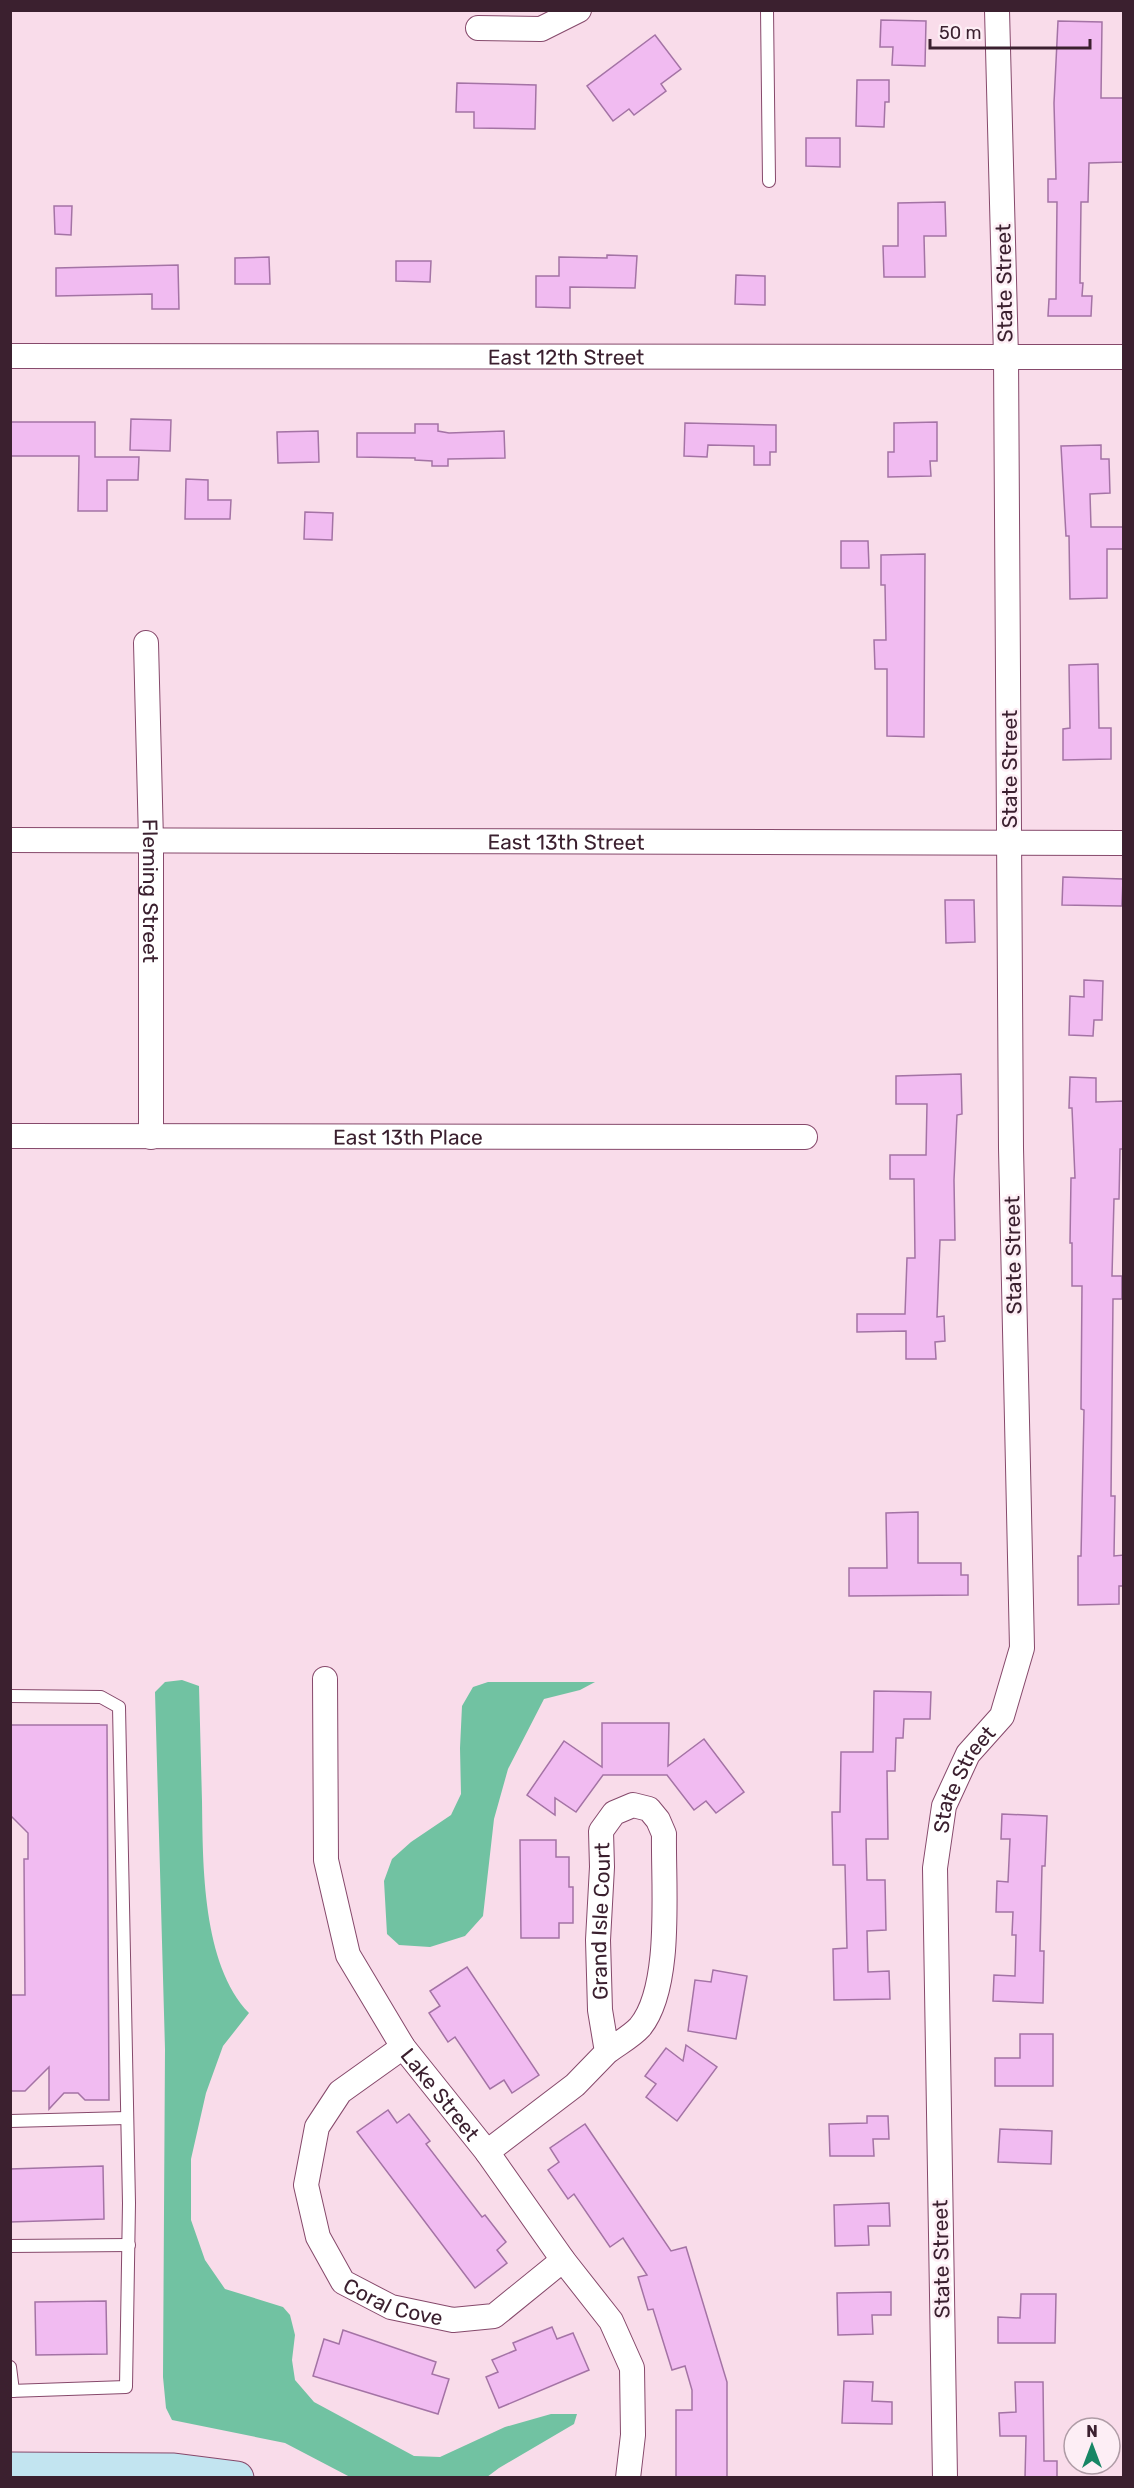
<svg xmlns="http://www.w3.org/2000/svg" width="1134" height="2488" viewBox="0 0 1134 2488" font-family="Rubik,sans-serif">
  <style>
    .water { fill: #71c2a2 }
    .building { fill: #f1bbf1; stroke: #a473a5; stroke-width: 1.5 }
    .lines { fill: none; stroke-linecap: round; stroke-linejoin: round }
    .lane-casing { stroke: #86496b; stroke-width: 14 }
    .street-casing { stroke: #86496b; stroke-width: 26 }
    .secondary-casing { stroke: #86496b; stroke-width: 35 }
    .lane { stroke: #fff; stroke-width: 12 }
    .street { stroke: #fff; stroke-width: 24 }
    .secondary { stroke: #c2e4f0; stroke-width: 33 }
    .labels { text-anchor: middle; dominant-baseline: central; stroke-width: 5; stroke-linejoin: round; paint-order: stroke }
    .street-label { font-size: 21px; fill: #3b202f; stroke: #fdeef5 }
  </style>
  <rect width="100%" height="100%" fill="#f9dcea"/>
  <g class="water">
    <path d="M 182,1680 L 199,1686 C 200,1724 201,1763 202,1801 C 203,1865 202,1964 249,2013 L 223,2046 L 206,2093 L 191,2159 L 191,2220 L 205,2260 L 225,2289 L 283,2307 L 290,2315 L 295,2335 L 292,2360 L 295,2380 L 314,2402 L 414,2456 L 440,2457 L 505,2427 L 551,2414 L 577,2414 L 574,2424 L 499,2468 L 487,2477 L 350,2477 L 285,2443 L 172,2420 L 166,2408 L 163,2377 L 165,2049 L 155,1692 L 165,1682 Z"/>
    <path d="M 488,1682 L 595,1682 L 580,1690 L 544,1699 L 508,1769 L 494,1819 L 483,1916 L 465,1936 L 430,1947 L 399,1945 L 387,1934 L 384,1881 L 392,1859 L 411,1842 L 451,1815 L 461,1794 L 460,1748 L 462,1706 L 473,1687 Z"/>
  </g>
  <g class="building">
    <path d="M 881,20 L 926,21 L 925,66 L 892,65 L 893,47 L 880,47 Z"/>
    <path d="M 1058,21 L 1102,22 L 1101,98 L 1124,98 L 1124,162 L 1089,163 L 1088,202 L 1081,202 L 1080,283 L 1083,283 L 1082,296 L 1092,296 L 1091,316 L 1048,316 L 1049,299 L 1056,299 L 1057,202 L 1048,202 L 1048,179 L 1056,179 L 1054,103 Z"/>
    <path d="M 655,35 L 681,69 L 661,84 L 666,91 L 634,115 L 629,109 L 613,121 L 587,86 Z"/>
    <path d="M 857,80 L 889,80 L 889,102 L 885,102 L 884,127 L 856,126 Z"/>
    <path d="M 457,83 L 536,85 L 535,129 L 474,128 L 474,112 L 456,112 Z"/>
    <path d="M 806,138 L 840,138 L 840,167 L 806,166 Z"/>
    <path d="M 945,202 L 946,236 L 924,236 L 925,277 L 884,277 L 883,246 L 898,246 L 898,203 Z"/>
    <path d="M 54,206 L 72,206 L 71,235 L 55,234 Z"/>
    <path d="M 607,255 L 637,256 L 635,288 L 570,287 L 570,308 L 536,307 L 536,276 L 559,276 L 559,257 L 607,258 Z"/>
    <path d="M 269,257 L 270,284 L 235,284 L 235,258 Z"/>
    <path d="M 396,261 L 431,261 L 430,282 L 396,281 Z"/>
    <path d="M 178,265 L 179,309 L 152,309 L 152,294 L 56,296 L 56,268 Z"/>
    <path d="M 736,275 L 765,276 L 765,305 L 735,304 Z"/>
    <path d="M 131,419 L 171,420 L 170,451 L 130,450 Z"/>
    <path d="M 10,422 L 95,422 L 95,457 L 139,457 L 138,480 L 107,480 L 107,511 L 78,511 L 79,456 L 10,456 Z"/>
    <path d="M 937,422 L 937,461 L 930,461 L 931,476 L 888,477 L 888,452 L 894,452 L 894,423 Z"/>
    <path d="M 685,423 L 776,425 L 776,452 L 770,452 L 770,465 L 754,465 L 754,446 L 708,445 L 707,457 L 684,456 Z"/>
    <path d="M 415,424 L 438,424 L 438,431 L 449,433 L 504,431 L 505,458 L 448,459 L 448,466 L 432,466 L 432,461 L 415,460 L 415,458 L 357,457 L 357,433 L 415,433 Z"/>
    <path d="M 318,431 L 319,462 L 278,463 L 277,432 Z"/>
    <path d="M 1101,445 L 1101,459 L 1109,459 L 1110,493 L 1090,494 L 1091,527 L 1124,527 L 1124,549 L 1107,549 L 1107,598 L 1070,599 L 1069,536 L 1066,536 L 1061,446 Z"/>
    <path d="M 186,479 L 208,480 L 208,500 L 231,500 L 230,519 L 185,519 Z"/>
    <path d="M 305,512 L 333,513 L 332,540 L 304,539 Z"/>
    <path d="M 841,541 L 868,541 L 869,568 L 841,568 Z"/>
    <path d="M 925,554 L 924,737 L 887,736 L 887,669 L 875,669 L 874,640 L 886,640 L 885,585 L 881,585 L 881,555 Z"/>
    <path d="M 1098,664 L 1099,728 L 1111,728 L 1111,759 L 1063,760 L 1063,729 L 1070,728 L 1069,665 Z"/>
    <path d="M 1063,877 L 1123,879 L 1122,906 L 1062,905 Z"/>
    <path d="M 945,900 L 974,900 L 975,942 L 946,943 Z"/>
    <path d="M 1084,980 L 1103,981 L 1102,1020 L 1094,1020 L 1093,1036 L 1069,1035 L 1070,996 L 1084,997 Z"/>
    <path d="M 961,1074 L 962,1114 L 957,1115 L 954,1180 L 955,1240 L 940,1240 L 937,1317 L 944,1316 L 945,1341 L 935,1342 L 936,1359 L 906,1359 L 906,1331 L 857,1332 L 857,1314 L 905,1314 L 907,1258 L 915,1258 L 914,1179 L 890,1179 L 890,1155 L 926,1155 L 927,1104 L 896,1104 L 896,1076 Z"/>
    <path d="M 1070,1077 L 1096,1078 L 1096,1102 L 1124,1101 L 1124,1149 L 1120,1149 L 1119,1199 L 1114,1199 L 1112,1276 L 1122,1276 L 1122,1299 L 1113,1299 L 1111,1496 L 1115,1496 L 1114,1556 L 1124,1555 L 1124,1586 L 1119,1586 L 1119,1604 L 1078,1605 L 1078,1556 L 1081,1556 L 1084,1410 L 1081,1409 L 1082,1286 L 1072,1286 L 1072,1243 L 1070,1243 L 1071,1178 L 1075,1178 L 1072,1108 L 1069,1108 Z"/>
    <path d="M 918,1512 L 918,1563 L 961,1563 L 961,1575 L 968,1575 L 968,1595 L 849,1596 L 849,1568 L 887,1568 L 886,1513 Z"/>
    <path d="M 874,1691 L 931,1692 L 930,1719 L 904,1719 L 903,1738 L 896,1738 L 895,1771 L 887,1771 L 888,1839 L 866,1839 L 867,1880 L 885,1880 L 886,1930 L 867,1931 L 868,1972 L 889,1971 L 890,1999 L 834,2000 L 833,1949 L 847,1948 L 845,1865 L 833,1865 L 832,1812 L 840,1812 L 841,1752 L 873,1752 Z"/>
    <path d="M 602,1723 L 669,1723 L 668,1766 L 704,1739 L 744,1792 L 716,1813 L 706,1801 L 694,1810 L 667,1775 L 603,1775 L 576,1812 L 555,1798 L 555,1815 L 527,1795 L 564,1741 L 602,1767 Z"/>
    <path d="M 10,1725 L 107,1725 L 109,2100 L 85,2100 L 78,2093 L 64,2093 L 49,2109 L 49,2067 L 25,2091 L 10,2091 L 10,1995 L 25,1995 L 24,1859 L 28,1859 L 28,1833 L 10,1815 Z"/>
    <path d="M 1002,1814 L 1047,1816 L 1045,1866 L 1042,1866 L 1040,1951 L 1044,1951 L 1043,2003 L 993,2001 L 994,1975 L 1015,1976 L 1016,1935 L 1012,1935 L 1013,1912 L 996,1912 L 997,1881 L 1008,1882 L 1010,1839 L 1001,1839 Z"/>
    <path d="M 520,1840 L 556,1840 L 556,1857 L 569,1857 L 569,1887 L 573,1887 L 573,1923 L 559,1923 L 559,1938 L 521,1938 Z"/>
    <path d="M 467,1967 L 539,2075 L 512,2093 L 504,2080 L 490,2089 L 455,2037 L 448,2042 L 429,2013 L 440,2006 L 430,1991 Z"/>
    <path d="M 713,1970 L 747,1976 L 736,2039 L 688,2031 L 695,1980 L 711,1982 Z"/>
    <path d="M 1020,2034 L 1053,2034 L 1053,2086 L 995,2086 L 995,2058 L 1020,2058 Z"/>
    <path d="M 686,2045 L 717,2067 L 677,2121 L 646,2097 L 656,2084 L 645,2076 L 666,2048 L 683,2061 Z"/>
    <path d="M 388,2110 L 397,2123 L 409,2114 L 430,2141 L 426,2144 L 482,2217 L 485,2215 L 506,2242 L 497,2250 L 507,2263 L 475,2288 L 357,2132 Z"/>
    <path d="M 867,2116 L 888,2116 L 889,2139 L 873,2139 L 874,2156 L 830,2156 L 829,2124 L 867,2123 Z"/>
    <path d="M 585,2124 L 671,2251 L 686,2247 L 727,2382 L 727,2478 L 676,2478 L 676,2410 L 692,2410 L 692,2390 L 685,2366 L 672,2370 L 653,2309 L 648,2310 L 638,2277 L 647,2275 L 623,2238 L 610,2247 L 574,2194 L 568,2199 L 548,2170 L 559,2162 L 550,2148 Z"/>
    <path d="M 1000,2129 L 1052,2131 L 1051,2164 L 998,2162 Z"/>
    <path d="M 103,2166 L 104,2219 L 10,2222 L 10,2169 Z"/>
    <path d="M 889,2203 L 890,2226 L 868,2226 L 869,2245 L 835,2246 L 834,2205 Z"/>
    <path d="M 891,2292 L 891,2315 L 872,2315 L 873,2334 L 838,2335 L 837,2293 Z"/>
    <path d="M 1021,2294 L 1056,2294 L 1055,2343 L 998,2343 L 998,2317 L 1020,2318 Z"/>
    <path d="M 106,2301 L 107,2354 L 36,2355 L 35,2302 Z"/>
    <path d="M 552,2327 L 557,2339 L 573,2333 L 589,2370 L 499,2408 L 486,2377 L 498,2372 L 492,2360 L 516,2350 L 513,2343 Z"/>
    <path d="M 343,2330 L 436,2362 L 432,2374 L 449,2379 L 438,2414 L 313,2376 L 324,2339 L 339,2344 Z"/>
    <path d="M 844,2381 L 873,2382 L 872,2401 L 892,2402 L 892,2424 L 842,2423 Z"/>
    <path d="M 1015,2382 L 1043,2382 L 1044,2461 L 1057,2461 L 1057,2478 L 1025,2478 L 1026,2436 L 1000,2436 L 999,2413 L 1016,2412 Z"/>
  </g>
  <g class="lines">
    <defs>
      <g id="lane">
        <path d="M 767,10 L 769,181"/>
        <path d="M 10,1696 L 101,1697 L 119,1707 L 129,2203 L 126,2387 L 10,2391"/>
        <path d="M 10,2121 L 127,2118"/>
        <path d="M 10,2246 L 129,2245"/>
        <path d="M 10,2367 L 13,2391"/>
      </g>
      <g id="street">
        <path d="M 478,28 L 541,29 L 579,10"/>
        <path id="s1" d="M 10,356 L 1124,357"/>
        <path id="s2" d="M 146,643 L 151,841 L 151,1137"/>
        <path id="s3" d="M 10,840 L 1124,843"/>
        <path id="s4" d="M 10,1136 L 805,1137"/>
        <path id="s5" d="M 325,1679 L 326,1860 L 348,1955 L 403,2047 L 487,2152 L 563,2260 L 611,2321 L 632,2368 L 633,2435 L 628,2478"/>
        <path id="s6" d="M 403,2047 L 340,2092 L 317,2127 L 306,2185 L 318,2237 L 343,2282 L 391,2307 L 453,2320 L 494,2316 L 563,2260"/>
        <path id="s7" d="M 487,2152 L 575,2085 L 607,2052 L 600,2010 L 598,1940 L 602,1867 L 601,1831 L 614,1813 L 633,1805 L 649,1809 L 658,1820 L 664,1834 C 663,1886 673,1987 640,2027 C 631,2037 617,2044 607,2052"/>
        <path id="s8" d="M 945,2478 L 935,1868 L 944,1806 L 968,1754 L 1002,1716 L 1022,1648 L 1011,1148 L 1006,357 L 997,10"/>
      </g>
      <path id="secondary" d="M 10,2469 L 174,2470 L 237,2478"/>
    </defs>
    <use href="#lane" class="lane-casing"/>
    <use href="#street" class="street-casing"/>
    <use href="#secondary" class="secondary-casing"/>
    <use href="#lane" class="lane"/>
    <use href="#street" class="street"/>
    <use href="#secondary" class="secondary"/>
  </g>
  <g class="labels">
    <g class="street-label">
      <text transform="translate(1004 283) rotate(-91)">State Street</text>
      <text stroke="none"><textPath href="#s1" startOffset="556">East 12th Street</textPath></text>
      <text transform="translate(1009 769) rotate(-90)">State Street</text>
      <text stroke="none"><textPath href="#s3" startOffset="556">East 13th Street</textPath></text>
      <text stroke="none"><textPath href="#s2" startOffset="248">Fleming Street</textPath></text>
      <text stroke="none"><textPath href="#s4" startOffset="398">East 13th Place</textPath></text>
      <text transform="translate(1013 1255) rotate(-91)">State Street</text>
      <text stroke="none"><textPath href="#s8" startOffset="705">State Street</textPath></text>
      <text stroke="none"><textPath href="#s7" startOffset="288">Grand Isle Court</textPath></text>
      <text stroke="none"><textPath href="#s5" startOffset="446">Lake Street</textPath></text>
      <text transform="translate(941 2259) rotate(-91)">State Street</text>
      <text stroke="none"><textPath href="#s6" startOffset="338">Coral Cove</textPath></text>
    </g>
  </g>
  <rect width="1134" height="2488" fill="none" stroke="#3b202f" stroke-width="24"/>
  <g transform="translate(1092 2446)"><circle r="28" fill="#fdeef5" stroke="#af9ca6" stroke-width="1.5"/>
  <path d="M0-4.5L10 22L0 15L-10 22Z" fill="#188665"/>
  <text y="-9" font-size="16" font-weight="bold" text-anchor="middle" fill="#3b202f">N</text>
  </g>
  <path d="M930 39v9h160v-9" fill="none" stroke="#3b202f" stroke-width="3"/>
  <text x="939" y="39" font-size="18" fill="#3b202f" stroke="#fdeef5" stroke-width="4.5" paint-order="stroke">50 m</text>
</svg>
